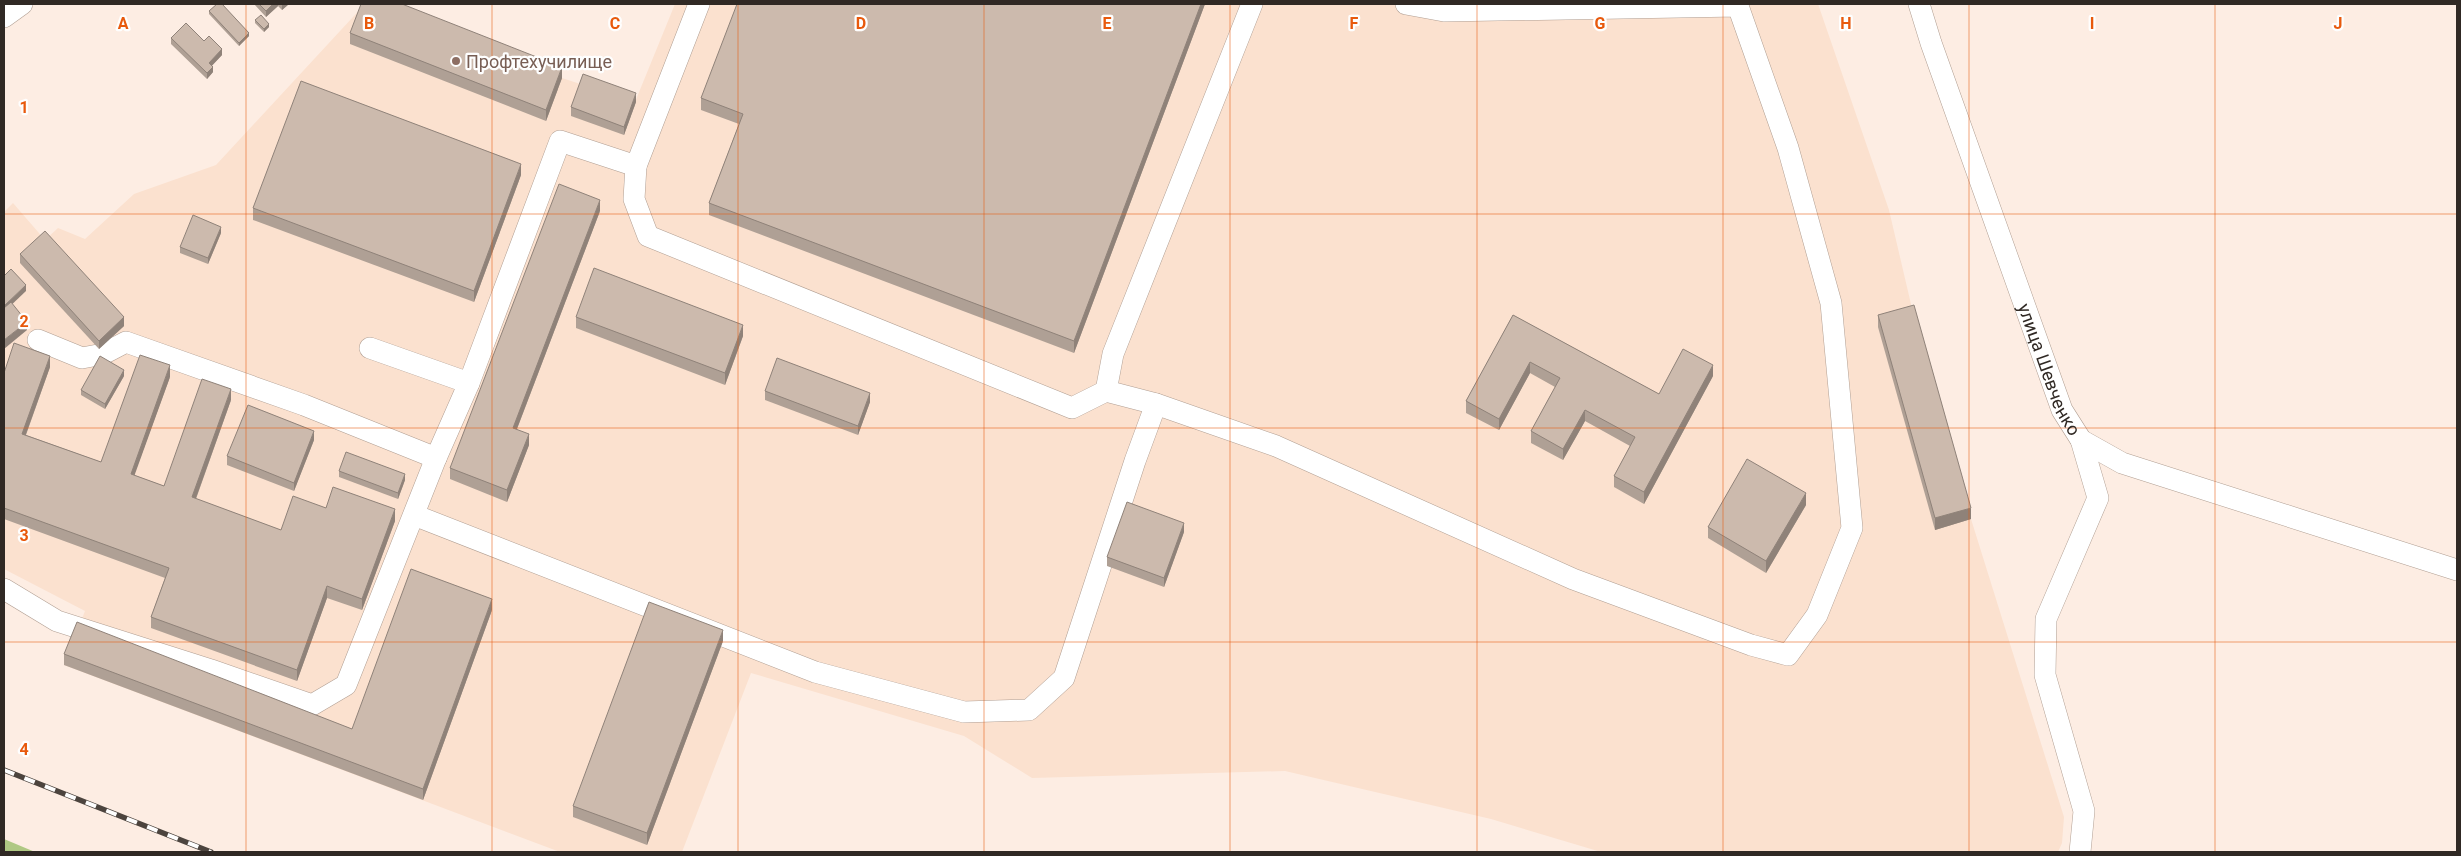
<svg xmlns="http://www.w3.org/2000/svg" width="2461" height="856" viewBox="0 0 2461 856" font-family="Roboto,sans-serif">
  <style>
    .built { fill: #fbe1cf }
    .forest { fill: #afc883 }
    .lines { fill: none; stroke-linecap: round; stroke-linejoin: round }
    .minor-casing { stroke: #b19f93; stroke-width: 22 }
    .minor { stroke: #fff; stroke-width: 21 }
    .rail-casing { stroke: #4c443e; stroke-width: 5.5 }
    .rail { stroke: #fefefe; stroke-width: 4; stroke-dasharray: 11; stroke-linecap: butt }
    .wall { fill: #afa095 }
    .shaded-wall { fill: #8f8279 }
    .building { fill: #ccbaad; stroke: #8f8279 }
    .grid { fill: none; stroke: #e8590c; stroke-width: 1; stroke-opacity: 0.55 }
    .education-dot { fill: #8d6e63; stroke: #fefefe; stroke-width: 2 }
    .labels { text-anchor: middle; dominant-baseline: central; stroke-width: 4.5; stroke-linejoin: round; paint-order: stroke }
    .education-label { font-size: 18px; fill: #785e54; stroke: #fefefe; text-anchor: start }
    .street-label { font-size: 18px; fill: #302924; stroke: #fefefe }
    .grid-label { font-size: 16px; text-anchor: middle; font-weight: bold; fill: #e8590c; stroke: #fefefe; stroke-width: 4.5; stroke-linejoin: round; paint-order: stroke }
  </style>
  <rect width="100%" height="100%" fill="#fdede3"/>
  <path class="built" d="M 365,4 L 562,78 L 635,102 L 675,4 L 1818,4 L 1889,210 L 1914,317 L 1971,519 L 2064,817 L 2062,843 L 2058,852 L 1601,852 L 1491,819 L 1285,771 L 1032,778 L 964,736 L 751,673 L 682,852 L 560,852 L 64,665 L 85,611 L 4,569 L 4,212 L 13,203 L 45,240 L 58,228 L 85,239 L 134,194 L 216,165 Z"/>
  <path class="forest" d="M 4,839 L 35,852 L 4,852 Z"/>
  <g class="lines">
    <defs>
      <g id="minor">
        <path id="s1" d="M 1919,4 L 1931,43 L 2062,410 L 2081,440 L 2122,463 L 2457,570"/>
        <path d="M 4,17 L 22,4"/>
        <path d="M 636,166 L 634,199 L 648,236 L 1072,408 L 1106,391 L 1156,404 L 1276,446 L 1573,579 L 1751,645 L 1788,655 L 1817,615 L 1852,528 L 1831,303 L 1788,148 L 1738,6 L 1444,11 L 1406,4"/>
        <path d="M 38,340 L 82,358 L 103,354 L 126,342 L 304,405 L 436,458"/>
        <path d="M 370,348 L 469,383"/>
        <path d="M 1106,391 L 1113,354 L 1252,4"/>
        <path d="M 414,515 L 815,672 L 964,712 L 1029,710 L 1064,678 L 1135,461 L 1156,404"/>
        <path d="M 4,589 L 57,621 L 211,670 L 312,705 L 346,685 L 436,458 L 469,383 L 560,141 L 636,166 L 699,4"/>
        <path d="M 2080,852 L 2084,811 L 2045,675 L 2046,619 L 2098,498 L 2081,440"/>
      </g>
    </defs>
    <use href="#minor" class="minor-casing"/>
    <use href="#minor" class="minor"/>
    <defs>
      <path id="rail" d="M 4,770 L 211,852"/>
    </defs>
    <use href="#rail" class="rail-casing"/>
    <use href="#rail" class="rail"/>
  </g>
  <g class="wall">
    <path d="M 254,4 L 289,4 L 282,10 L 278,6 L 266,17 Z"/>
    <path d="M 1205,4 L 1074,353 L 709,215 L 709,203 L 739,124 L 701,110 L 701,98 Z"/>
    <path d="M 209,11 L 249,36 L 239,46 L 209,14 Z"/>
    <path d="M 255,20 L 269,27 L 264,32 L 255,23 Z"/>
    <path d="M 350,33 L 562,78 L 546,121 L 350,44 Z"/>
    <path d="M 171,38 L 204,41 L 222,55 L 212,65 L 213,72 L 207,79 L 171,44 Z"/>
    <path d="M 636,102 L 624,135 L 571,116 L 571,107 Z"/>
    <path d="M 521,175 L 474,302 L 253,220 L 253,208 Z"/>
    <path d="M 600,211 L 517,429 L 529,445 L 507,502 L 450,479 L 450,468 Z"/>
    <path d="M 221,233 L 208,264 L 180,253 L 180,247 Z"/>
    <path d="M 20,254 L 124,326 L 99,349 L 20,263 Z"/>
    <path d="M 1513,315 L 1659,394 L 1713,376 L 1644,504 L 1614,487 L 1614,476 L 1630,446 L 1585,421 L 1563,460 L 1531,443 L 1531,431 L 1555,387 L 1530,373 L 1499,430 L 1466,413 L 1466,401 Z"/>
    <path d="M 1878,315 L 1971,519 L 1935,530 L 1878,327 Z"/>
    <path d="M 576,317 L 743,336 L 725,385 L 576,328 Z"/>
    <path d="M 50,367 L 26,435 L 101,462 L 170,377 L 134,475 L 164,486 L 231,400 L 196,499 L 281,530 L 326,508 L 395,521 L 362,610 L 327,598 L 297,681 L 151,628 L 151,617 L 165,578 L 4,519 L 4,373 Z"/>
    <path d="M 124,376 L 105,409 L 81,395 L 81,390 Z"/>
    <path d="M 765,391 L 870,402 L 858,435 L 765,400 Z"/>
    <path d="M 314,440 L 294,491 L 227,465 L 227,456 Z"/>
    <path d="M 339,471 L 405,480 L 398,499 L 339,477 Z"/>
    <path d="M 1806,505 L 1766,573 L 1708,538 L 1708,527 Z"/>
    <path d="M 1184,532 L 1164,587 L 1107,566 L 1107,557 Z"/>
    <path d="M 492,610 L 423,800 L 64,665 L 64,654 L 352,729 Z"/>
    <path d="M 723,641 L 647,845 L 573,817 L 573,806 Z"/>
  </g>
  <g class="shaded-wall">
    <path d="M 273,4 L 278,4 L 278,6 L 266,17 L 266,11 Z"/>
    <path d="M 283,4 L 289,4 L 282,10 L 282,5 Z"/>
    <path d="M 1201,4 L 1205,4 L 1074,353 L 1074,341 Z"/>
    <path d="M 269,24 L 269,27 L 264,32 L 264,29 Z"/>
    <path d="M 249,33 L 249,36 L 239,46 L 239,43 Z"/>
    <path d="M 222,49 L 222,55 L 209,69 L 209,63 Z"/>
    <path d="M 213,67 L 213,72 L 207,79 L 207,73 Z"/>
    <path d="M 562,67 L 562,78 L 546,121 L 546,110 Z"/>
    <path d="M 636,93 L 636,102 L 624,135 L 624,127 Z"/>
    <path d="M 521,164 L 521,175 L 474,302 L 474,291 Z"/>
    <path d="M 600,200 L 600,211 L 513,439 L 513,428 Z"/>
    <path d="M 221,227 L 221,233 L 208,264 L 208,258 Z"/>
    <path d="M 26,285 L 26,291 L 4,312 L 4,306 Z"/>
    <path d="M 124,317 L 124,326 L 99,349 L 99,341 Z"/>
    <path d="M 27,322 L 27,330 L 4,349 L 4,340 Z"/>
    <path d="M 743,325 L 743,336 L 725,385 L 725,373 Z"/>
    <path d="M 50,356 L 50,367 L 22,445 L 22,434 Z"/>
    <path d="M 1530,362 L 1530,373 L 1499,430 L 1499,419 Z"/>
    <path d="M 170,365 L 170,377 L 131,485 L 131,474 Z"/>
    <path d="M 1713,365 L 1713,376 L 1644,504 L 1644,492 Z"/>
    <path d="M 124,370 L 124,376 L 105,409 L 105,404 Z"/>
    <path d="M 231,389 L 231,400 L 192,509 L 192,497 Z"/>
    <path d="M 870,393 L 870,402 L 858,435 L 858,426 Z"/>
    <path d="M 1585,410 L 1585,421 L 1563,460 L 1563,449 Z"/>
    <path d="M 314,431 L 314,440 L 294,491 L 294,483 Z"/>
    <path d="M 529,434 L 529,445 L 507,502 L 507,490 Z"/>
    <path d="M 405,474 L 405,480 L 398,499 L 398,493 Z"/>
    <path d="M 1806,493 L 1806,505 L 1766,573 L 1766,561 Z"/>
    <path d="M 1971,508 L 1971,519 L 1935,530 L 1935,518 Z"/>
    <path d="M 395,509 L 395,521 L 362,610 L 362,599 Z"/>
    <path d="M 1184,523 L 1184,532 L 1164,587 L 1164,578 Z"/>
    <path d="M 327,586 L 327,598 L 297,681 L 297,670 Z"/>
    <path d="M 492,599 L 492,610 L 423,800 L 423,789 Z"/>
    <path d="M 723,630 L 723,641 L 647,845 L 647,833 Z"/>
  </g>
  <g class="building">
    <path d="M 217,4 L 222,4 L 249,33 L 239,43 L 209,11 Z"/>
    <path d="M 259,4 L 273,4 L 266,11 Z"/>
    <path d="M 361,4 L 402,4 L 562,67 L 546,110 L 350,33 Z"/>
    <path d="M 737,4 L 1201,4 L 1074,341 L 709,203 L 743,114 L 701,98 Z"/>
    <path d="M 261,15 L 269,24 L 264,29 L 255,20 Z"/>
    <path d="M 186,23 L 204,41 L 209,36 L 222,49 L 209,63 L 213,67 L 207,73 L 171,38 Z"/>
    <path d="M 583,74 L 636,93 L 624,127 L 571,107 Z"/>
    <path d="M 301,81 L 521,164 L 474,291 L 253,208 Z"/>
    <path d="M 559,184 L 600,200 L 513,428 L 529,434 L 507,490 L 450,468 Z"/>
    <path d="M 193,215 L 221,227 L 208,258 L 180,247 Z"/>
    <path d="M 45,231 L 124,317 L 99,341 L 20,254 Z"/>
    <path d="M 594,268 L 743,325 L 725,373 L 576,317 Z"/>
    <path d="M 11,269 L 26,285 L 4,306 L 4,276 Z"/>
    <path d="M 11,302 L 27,322 L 4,340 L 4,308 Z"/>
    <path d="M 1914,305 L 1971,508 L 1935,518 L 1878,315 Z"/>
    <path d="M 1513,315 L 1659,394 L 1683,349 L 1713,365 L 1644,492 L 1614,476 L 1635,437 L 1585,410 L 1563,449 L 1531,431 L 1560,378 L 1530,362 L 1499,419 L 1466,401 Z"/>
    <path d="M 14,343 L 50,356 L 22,434 L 101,462 L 140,355 L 170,365 L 131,474 L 164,486 L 202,379 L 231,389 L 192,497 L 281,530 L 293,496 L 326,508 L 333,487 L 395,509 L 362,599 L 327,586 L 297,670 L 151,617 L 169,568 L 4,508 L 4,373 Z"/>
    <path d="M 100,356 L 124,370 L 105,404 L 81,390 Z"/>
    <path d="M 777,358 L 870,393 L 858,426 L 765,391 Z"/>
    <path d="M 248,405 L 314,431 L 294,483 L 227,456 Z"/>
    <path d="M 346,452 L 405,474 L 398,493 L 339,471 Z"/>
    <path d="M 1747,459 L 1806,493 L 1766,561 L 1708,527 Z"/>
    <path d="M 1127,502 L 1184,523 L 1164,578 L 1107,557 Z"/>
    <path d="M 411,569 L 492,599 L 423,789 L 64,654 L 77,622 L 352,729 Z"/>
    <path d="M 649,602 L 723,630 L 647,833 L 573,806 Z"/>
  </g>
  <path class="grid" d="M 246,4 L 246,852M 492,4 L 492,852M 738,4 L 738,852M 984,4 L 984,852M 1230,4 L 1230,852M 1477,4 L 1477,852M 1723,4 L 1723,852M 1969,4 L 1969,852M 2215,4 L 2215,852M 4,214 L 2457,214M 4,428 L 2457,428M 4,642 L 2457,642"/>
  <circle class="education-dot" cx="456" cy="61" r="5"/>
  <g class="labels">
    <g class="education-label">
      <text x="466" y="61">Профтехучилище</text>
    </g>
    <g class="street-label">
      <text stroke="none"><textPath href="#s1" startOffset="388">улица Шевченко</textPath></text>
    </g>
  </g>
  <g class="grid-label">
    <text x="123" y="29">A</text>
    <text x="369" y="29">B</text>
    <text x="615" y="29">C</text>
    <text x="861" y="29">D</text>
    <text x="1107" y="29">E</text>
    <text x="1354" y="29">F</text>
    <text x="1600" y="29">G</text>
    <text x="1846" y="29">H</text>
    <text x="2092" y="29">I</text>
    <text x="2338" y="29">J</text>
    <text x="24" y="113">1</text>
    <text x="24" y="327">2</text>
    <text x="24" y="541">3</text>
    <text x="24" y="755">4</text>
  </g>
  <rect width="2461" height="856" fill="none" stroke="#302924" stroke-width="10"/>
</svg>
